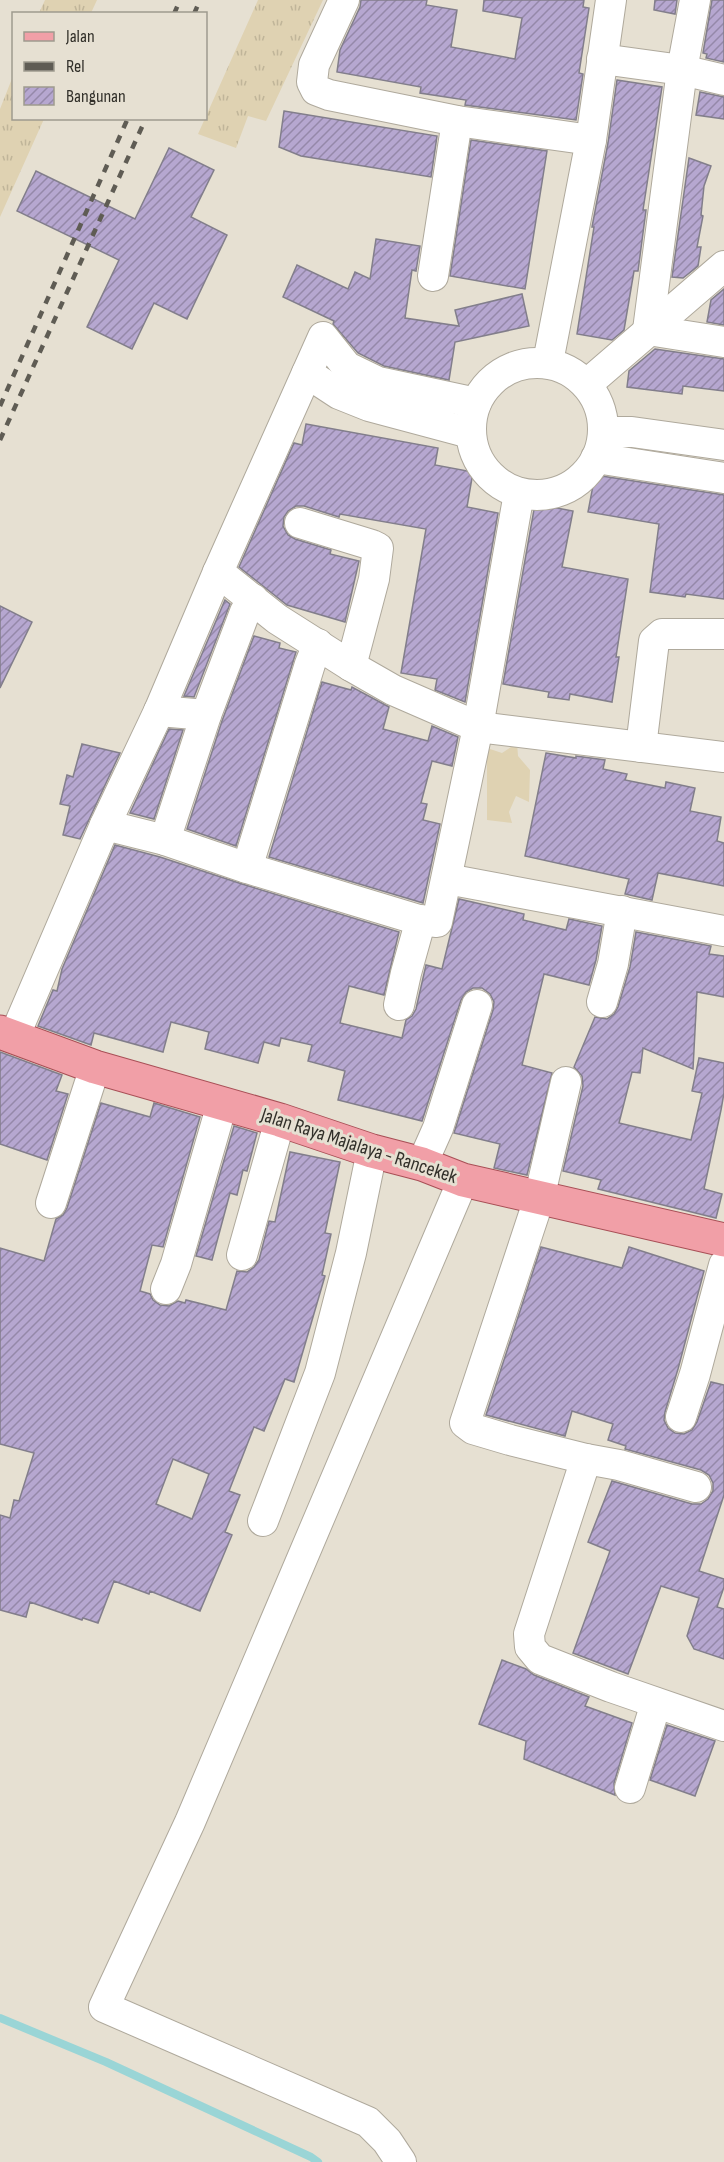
<svg xmlns="http://www.w3.org/2000/svg" width="724" height="2162" viewBox="0 0 724 2162" font-family="'Sofia Sans Condensed',sans-serif">
  <style>
    .grass { fill: url(#grass-tufts) }
    .green { fill: #dfd2b2 }
    .lines { fill: none; stroke-linecap: round; stroke-linejoin: round }
    .stream { stroke: #9ad5d6; stroke-width: 8 }
    .building { fill: url(#building-hatch); stroke: #827e8b; stroke-width: 1.5; fill-rule: evenodd }
    .minor-casing { stroke: #afa99c; stroke-width: 32 }
    .major-casing { stroke: #a84f56; stroke-width: 35 }
    .minor { stroke: #fff; stroke-width: 30 }
    .major { stroke: #f19fa7; stroke-width: 33 }
    .rail { stroke: #5f5c54; stroke-width: 4.5; stroke-dasharray: 8 8; stroke-linecap: butt }
    .labels { text-anchor: middle; dominant-baseline: central; stroke-width: 6; stroke-linejoin: round; paint-order: stroke }
    .street-label { font-size: 20px; fill: #32302a; stroke: #e6e0d2 }
  </style>
  <defs>
    <pattern id="grass-tufts" width="24" height="20" patternUnits="userSpaceOnUse" patternTransform="scale(1.5)"><rect width="24" height="20" fill="#dfd2b2"/><path d="M3 7l-1-3M5 7V3M7 7l1-3M15 17l-1-3M17 17v-4M19 17l1-3" fill="none" stroke="#c0b599"/></pattern>
    <pattern id="building-hatch" width="6" height="6" patternUnits="userSpaceOnUse" patternTransform="scale(1.5)"><rect width="6" height="6" fill="#b6a7d0"/><path d="M-1 1l2-2M0 6l6-6M5 7l2-2" fill="none" stroke="#9588a9"/></pattern>
  </defs>
  <rect width="100%" height="100%" fill="#e6e0d2"/>
  <g class="grass">
    <path d="M 45,0 L 97,0 L 91,13 L 39,13 Z"/>
    <path d="M 258,0 L 323,0 L 266,121 L 248,116 L 236,148 L 198,134 Z"/>
    <path d="M 13,76 L 14,118 L 44,119 L 0,217 L 0,109 Z"/>
  </g>
  <path class="green" d="M 517,743 L 518,756 L 530,770 L 529,802 L 516,796 L 509,812 L 512,823 L 487,820 L 487,748 L 502,753 Z"/>
  <g class="lines">
    <path class="stream" d="M 0,2018 L 106,2062 L 311,2157 L 318,2162"/>
  </g>
  <g class="building">
    <path d="M 361,0 L 427,0 L 426,5 L 457,10 L 451,47 L 515,59 L 522,18 L 483,11 L 484,0 L 584,0 L 583,7 L 589,8 L 579,73 L 583,74 L 576,120 L 465,105 L 466,100 L 420,93 L 421,87 L 337,72 L 340,50 L 360,7 Z"/>
    <path d="M 655,0 L 677,0 L 675,14 L 654,10 Z"/>
    <path d="M 712,0 L 724,0 L 724,62 L 706,58 L 707,54 L 703,53 Z"/>
    <path d="M 617,80 L 662,87 L 643,210 L 646,210 L 638,271 L 634,271 L 624,330 L 612,340 L 577,334 L 594,227 L 592,227 L 608,143 Z"/>
    <path d="M 700,92 L 724,97 L 724,119 L 696,115 Z"/>
    <path d="M 284,111 L 437,136 L 431,177 L 301,156 L 279,147 Z"/>
    <path d="M 471,140 L 547,151 L 525,289 L 450,276 Z"/>
    <path d="M 169,148 L 214,170 L 191,217 L 227,235 L 187,319 L 154,303 L 132,349 L 87,327 L 119,260 L 17,211 L 36,171 L 135,219 Z"/>
    <path d="M 689,158 L 711,166 L 704,186 L 701,215 L 703,216 L 697,247 L 701,247 L 698,266 L 683,278 L 672,277 Z"/>
    <path d="M 376,239 L 420,246 L 416,271 L 412,270 L 405,318 L 459,326 L 455,310 L 522,294 L 529,326 L 455,342 L 449,380 L 384,366 L 358,353 L 333,324 L 334,321 L 283,297 L 297,265 L 348,289 L 355,272 L 370,279 Z"/>
    <path d="M 724,289 L 724,325 L 707,322 L 711,300 Z"/>
    <path d="M 655,349 L 724,359 L 724,391 L 683,386 L 682,394 L 627,387 L 629,371 Z"/>
    <path d="M 306,424 L 438,448 L 435,465 L 473,472 L 467,507 L 498,513 L 465,702 L 435,690 L 437,679 L 401,673 L 426,529 L 340,514 L 339,517 L 304,506 L 296,506 L 288,511 L 284,517 L 283,526 L 288,535 L 295,539 L 331,550 L 330,554 L 359,561 L 345,622 L 287,605 L 239,567 L 294,443 L 302,445 Z"/>
    <path d="M 595,475 L 724,495 L 724,599 L 686,594 L 685,597 L 650,592 L 659,524 L 588,512 Z"/>
    <path d="M 535,504 L 573,511 L 562,567 L 628,579 L 616,657 L 619,657 L 612,702 L 570,694 L 569,700 L 548,697 L 549,692 L 503,684 Z"/>
    <path d="M 225,600 L 230,604 L 194,697 L 184,696 Z"/>
    <path d="M 0,606 L 32,622 L 0,688 Z"/>
    <path d="M 254,636 L 280,643 L 279,648 L 296,652 L 236,846 L 187,829 L 222,721 Z"/>
    <path d="M 322,682 L 351,690 L 352,687 L 389,707 L 383,729 L 428,741 L 432,726 L 458,737 L 452,766 L 432,761 L 421,803 L 427,804 L 423,820 L 440,824 L 423,903 L 269,857 Z"/>
    <path d="M 169,729 L 183,730 L 154,819 L 130,813 Z"/>
    <path d="M 82,744 L 120,753 L 80,839 L 63,835 L 70,806 L 60,804 L 67,775 L 73,777 Z"/>
    <path d="M 546,753 L 576,758 L 576,756 L 605,760 L 603,769 L 627,774 L 625,780 L 665,788 L 666,782 L 695,788 L 690,811 L 721,817 L 717,841 L 724,843 L 724,886 L 658,873 L 652,900 L 625,894 L 629,879 L 525,856 Z"/>
    <path d="M 115,845 L 160,857 L 242,884 L 399,932 L 384,995 L 349,986 L 340,1023 L 402,1038 L 406,1020 L 412,1016 L 416,1009 L 426,965 L 442,969 L 459,899 L 524,914 L 523,920 L 566,930 L 569,919 L 602,926 L 596,960 L 589,985 L 544,974 L 522,1065 L 552,1073 L 527,1175 L 494,1168 L 500,1144 L 454,1133 L 493,1010 L 494,1002 L 490,994 L 482,988 L 473,988 L 466,992 L 461,1000 L 422,1121 L 338,1100 L 345,1071 L 308,1061 L 312,1045 L 281,1038 L 279,1046 L 264,1042 L 258,1063 L 205,1049 L 209,1032 L 171,1022 L 163,1052 L 94,1033 L 91,1045 L 38,1026 L 53,990 L 57,991 L 62,969 Z"/>
    <path d="M 636,932 L 711,946 L 709,954 L 724,956 L 724,997 L 697,992 L 693,1069 L 643,1048 L 640,1073 L 632,1072 L 619,1123 L 691,1140 L 702,1093 L 692,1091 L 699,1058 L 724,1063 L 724,1093 L 721,1110 L 704,1189 L 722,1194 L 716,1218 L 598,1189 L 601,1180 L 563,1171 L 583,1086 L 582,1076 L 574,1067 L 595,1017 L 607,1019 L 614,1014 L 618,1007 L 630,967 Z"/>
    <path d="M 0,1052 L 62,1075 L 56,1091 L 68,1094 L 47,1160 L 0,1144 Z"/>
    <path d="M 101,1103 L 150,1117 L 154,1103 L 200,1117 L 163,1247 L 152,1245 L 140,1291 L 150,1294 L 153,1300 L 160,1305 L 169,1306 L 178,1301 L 185,1303 L 186,1300 L 226,1310 L 237,1271 L 247,1272 L 254,1267 L 259,1260 L 269,1221 L 275,1222 L 290,1152 L 340,1162 L 325,1233 L 331,1234 L 322,1275 L 325,1276 L 294,1382 L 285,1379 L 264,1431 L 254,1427 L 229,1491 L 240,1495 L 225,1532 L 232,1535 L 200,1611 L 150,1591 L 149,1594 L 114,1581 L 98,1623 L 83,1618 L 82,1620 L 30,1602 L 26,1617 L 0,1610 L 0,1515 L 10,1518 L 14,1500 L 19,1501 L 34,1453 L 0,1444 L 0,1248 L 44,1261 L 56,1219 L 63,1215 L 67,1208 ZM 173,1459 L 209,1474 L 192,1519 L 156,1504 Z"/>
    <path d="M 234,1126 L 257,1133 L 247,1171 L 243,1170 L 237,1195 L 230,1193 L 212,1260 L 196,1256 Z"/>
    <path d="M 541,1247 L 622,1268 L 629,1247 L 704,1271 L 678,1369 L 665,1412 L 664,1420 L 668,1428 L 675,1433 L 684,1434 L 692,1430 L 697,1422 L 711,1382 L 724,1385 L 724,1495 L 699,1571 L 724,1579 L 724,1587 L 717,1607 L 724,1609 L 724,1659 L 694,1649 L 687,1636 L 699,1598 L 661,1586 L 628,1674 L 573,1653 L 610,1551 L 588,1542 L 612,1481 L 692,1504 L 701,1504 L 708,1499 L 713,1491 L 713,1483 L 709,1475 L 701,1470 L 625,1449 L 626,1446 L 608,1440 L 613,1424 L 572,1411 L 565,1436 L 486,1415 Z"/>
    <path d="M 502,1660 L 526,1669 L 534,1675 L 589,1697 L 585,1706 L 632,1723 L 614,1783 L 615,1795 L 524,1759 L 526,1741 L 479,1724 Z"/>
    <path d="M 667,1725 L 715,1741 L 695,1796 L 650,1780 Z"/>
  </g>
  <g class="lines">
    <defs>
      <g id="minor">
        <path d="M 344,0 L 314,65 L 312,82 L 316,90 L 329,95 L 457,121 L 591,140"/>
        <path d="M 695,0 L 682,70 L 648,330 L 724,342"/>
        <path d="M 602,59 L 682,70 L 724,80"/>
        <path d="M 433,276 L 457,121"/>
        <path d="M 548,362 L 591,140 L 611,0"/>
        <circle cx="537" cy="429" r="66"/>
        <path d="M 307,373 L 339,394 L 369,406 L 470,433"/>
        <path d="M 587,384 L 724,266"/>
        <path d="M 603,432 L 632,432 L 724,445"/>
        <path d="M 596,458 L 724,478"/>
        <path d="M 300,523 L 372,545 L 378,548 L 374,579 L 351,666"/>
        <path d="M 218,572 L 277,619 L 351,666 L 393,690 L 478,727 L 724,757"/>
        <path d="M 159,711 L 206,715 L 245,612 L 253,599"/>
        <path d="M 641,747 L 654,641 L 662,634 L 724,634"/>
        <path d="M 105,825 L 165,840 L 247,868 L 419,920 L 437,922 L 478,727 L 519,493"/>
        <path d="M 165,840 L 206,715"/>
        <path d="M 247,868 L 310,664 L 318,644"/>
        <path d="M 447,879 L 724,931"/>
        <path d="M 602,1002 L 613,964 L 622,911"/>
        <path d="M 399,1005 L 406,973 L 418,930 L 419,920"/>
        <path d="M 14,1037 L 105,825 L 159,711 L 218,572 L 323,337 L 347,367 L 378,382 L 476,403"/>
        <path d="M 566,1082 L 539,1199 L 465,1423 L 473,1429 L 510,1440 L 586,1459 L 619,1465 L 696,1487"/>
        <path d="M 422,1164 L 438,1128 L 477,1005"/>
        <path d="M 51,1203 L 95,1067"/>
        <path d="M 242,1255 L 280,1120"/>
        <path d="M 166,1289 L 176,1264 L 222,1104"/>
        <path d="M 681,1417 L 695,1374 L 724,1265"/>
        <path d="M 586,1459 L 529,1634 L 530,1647 L 540,1659 L 611,1687 L 724,1726"/>
        <path d="M 263,1521 L 320,1373 L 351,1253 L 372,1151"/>
        <path d="M 630,1788 L 656,1703"/>
        <path d="M 401,2162 L 387,2141 L 368,2122 L 104,2007 L 190,1822 L 463,1180"/>
      </g>
      <path id="major" d="M 0,1032 L 95,1067 L 280,1120 L 372,1151 L 422,1164 L 463,1180 L 724,1240"/>
    </defs>
    <use href="#minor" class="minor-casing"/>
    <use href="#major" class="major-casing"/>
    <use href="#minor" class="minor"/>
    <use href="#major" class="major"/>
    <g class="rail">
      <path d="M 174,14 L 180,0"/>
      <path d="M 194,14 L 200,0"/>
      <path d="M 0,406 L 128,118"/>
      <path d="M 0,440 L 146,118"/>
    </g>
  </g>
  <g class="labels">
    <g class="street-label">
      <text transform="translate(359 1146) rotate(18)">Jalan Raya Majalaya - Rancekek</text>
    </g>
  </g>
  <rect x="12" y="12" width="195" height="108" fill="#e6e0d2" stroke="#9e9a8f" stroke-width="1.5"/>
  <rect x="24" y="32" width="30" height="9" fill="#f19fa7" stroke="#9e9a8f" stroke-width="1.5"/>
  <text x="66" y="42" font-size="18" fill="#32302a">Jalan</text>
  <rect x="24" y="62" width="30" height="9" fill="#5f5c54" stroke="#9e9a8f" stroke-width="1.5"/>
  <text x="66" y="72" font-size="18" fill="#32302a">Rel</text>
  <rect x="24" y="87" width="30" height="18" fill="url(#building-hatch)" stroke="#9e9a8f" stroke-width="1.5"/>
  <text x="66" y="102" font-size="18" fill="#32302a">Bangunan</text>
</svg>
